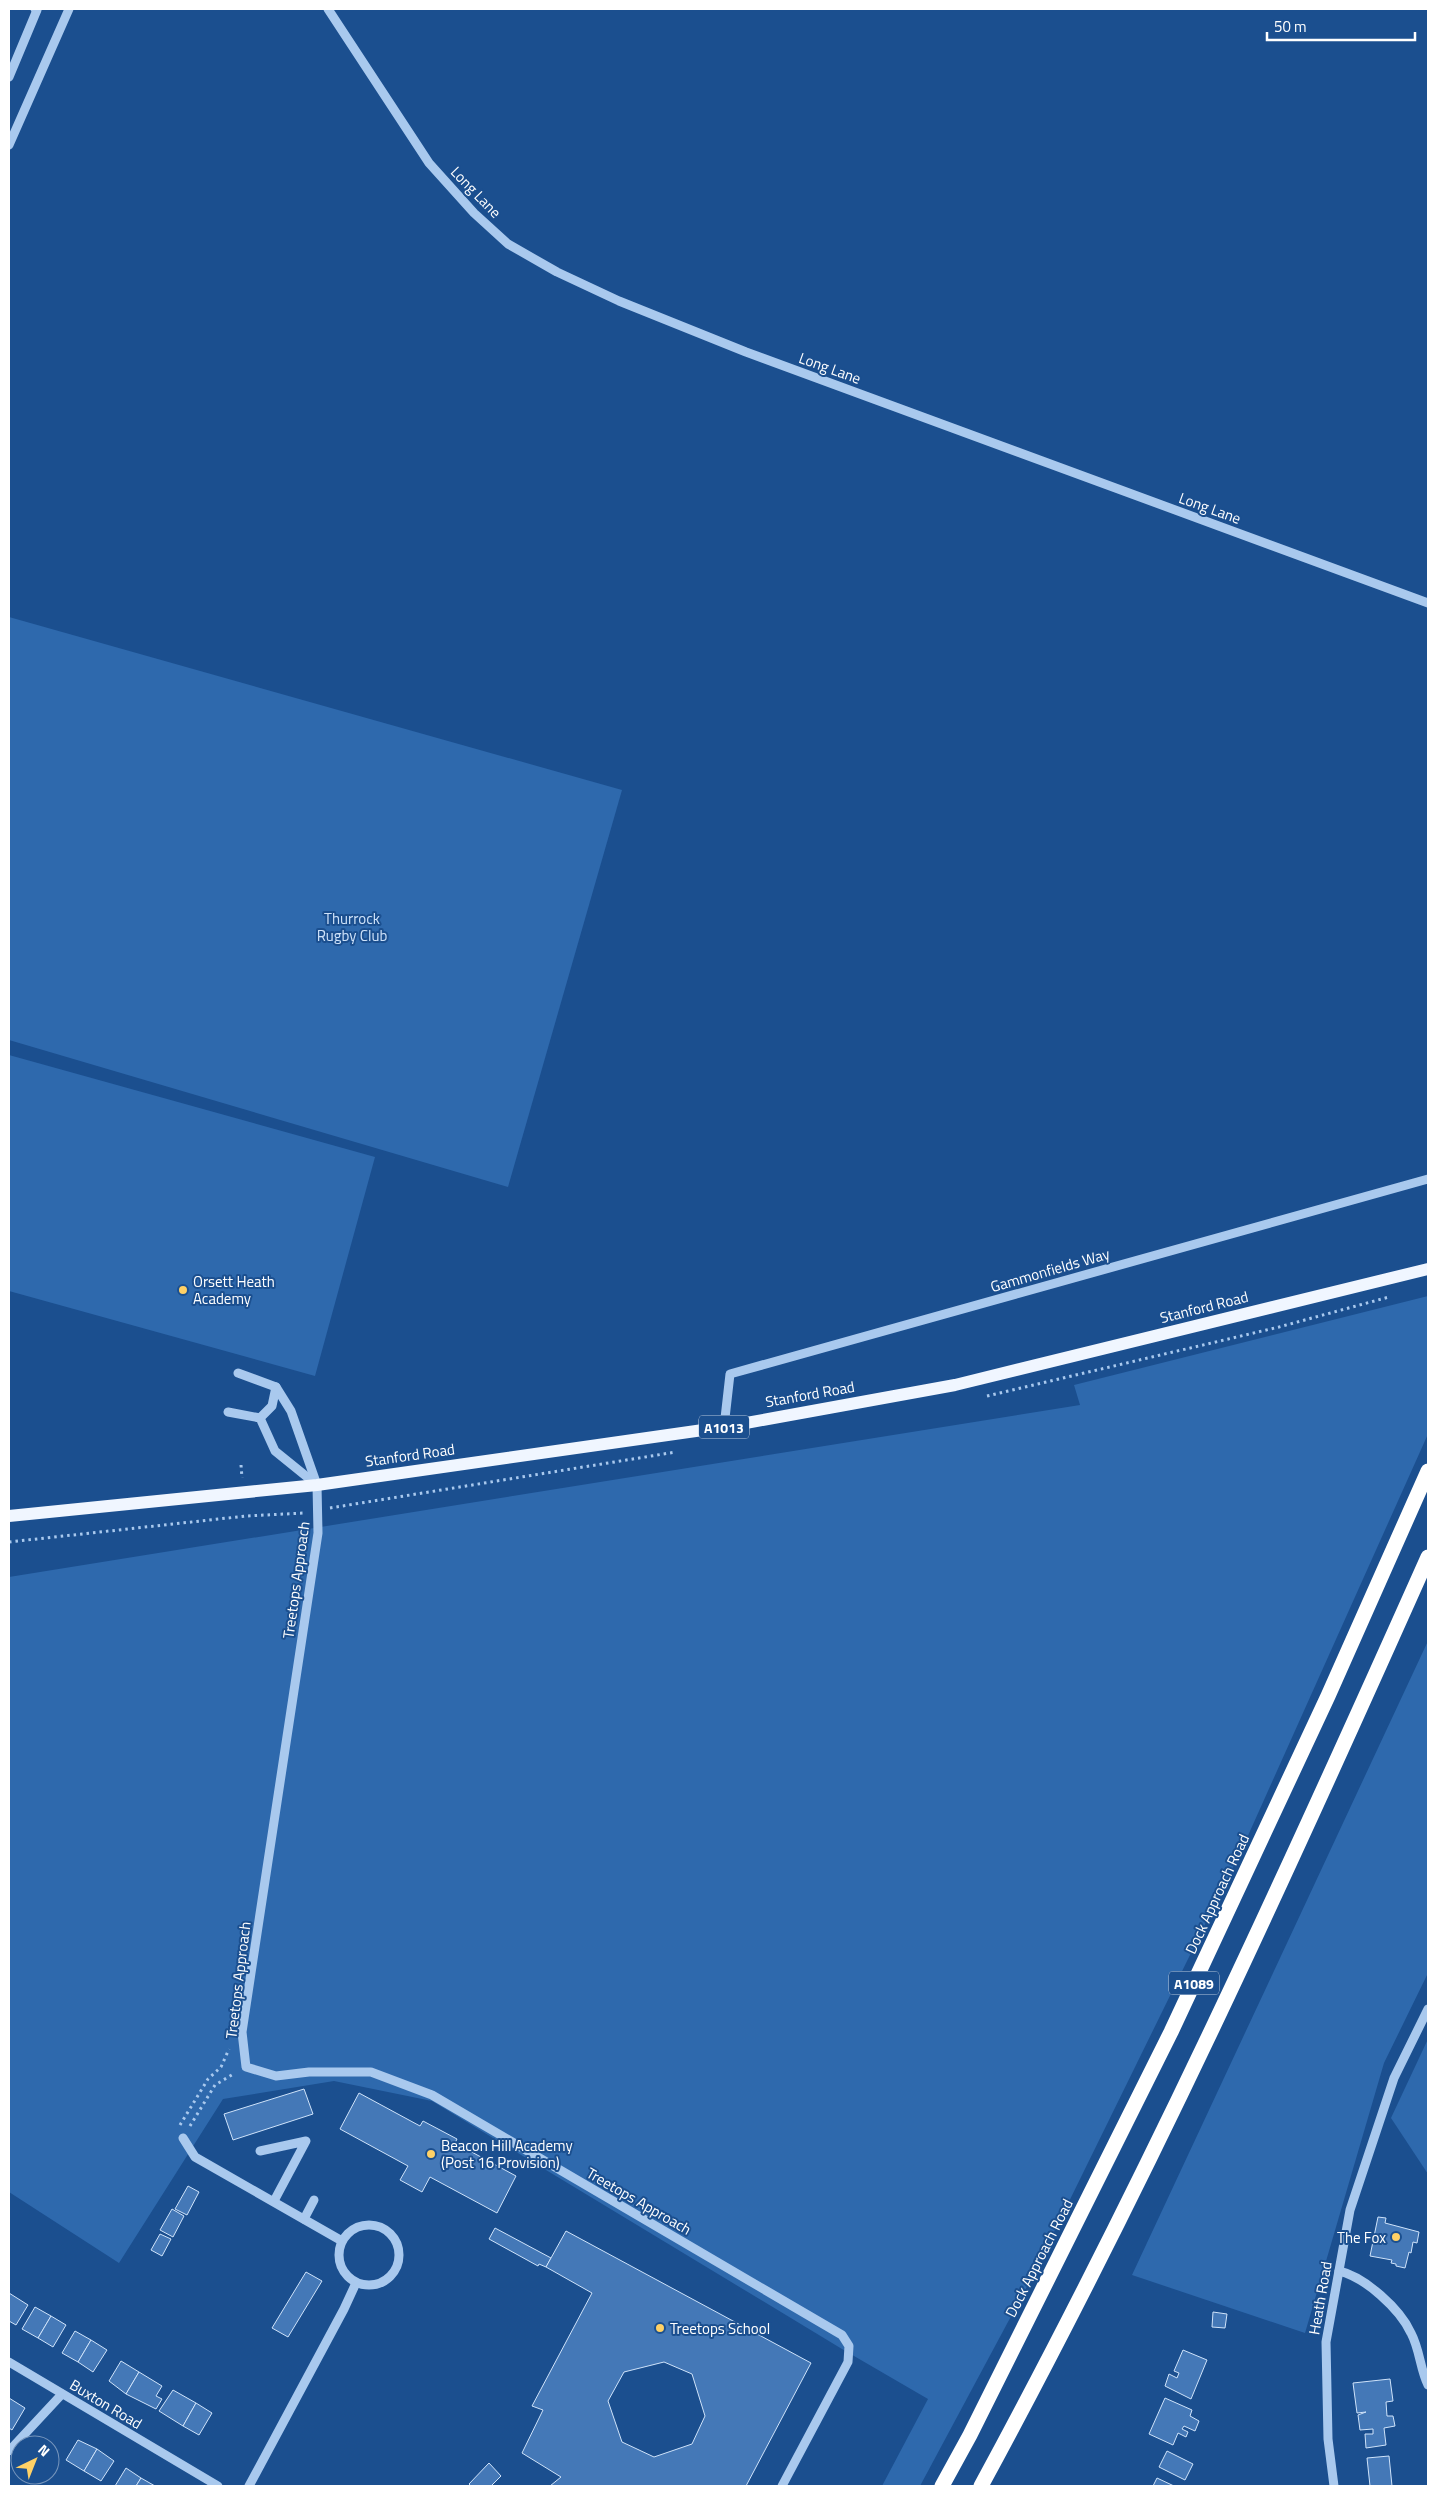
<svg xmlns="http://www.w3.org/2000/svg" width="1437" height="2495" viewBox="0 0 1437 2495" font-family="'Titillium Web',sans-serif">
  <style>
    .green { fill: #2e69ad }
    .building { fill: #4478b7; stroke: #cfe3fa; fill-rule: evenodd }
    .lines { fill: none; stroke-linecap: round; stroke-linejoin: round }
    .path { stroke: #a9c9ee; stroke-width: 3; stroke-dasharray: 2.5 4; stroke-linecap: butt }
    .minor { stroke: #a9c9ee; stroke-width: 9 }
    .major { stroke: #f0f6ff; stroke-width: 12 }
    .highway { stroke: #fff; stroke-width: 15 }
    .poi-dot { fill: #ffd166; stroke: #1b4f8f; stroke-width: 2 }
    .labels { text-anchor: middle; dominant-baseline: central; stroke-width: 4; stroke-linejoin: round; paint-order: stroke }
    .shield { fill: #1b4f8f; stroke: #bbcadd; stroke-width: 1 }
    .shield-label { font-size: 14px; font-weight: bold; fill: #fff }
    .street-label { font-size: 15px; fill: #fff; stroke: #1b4f8f }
    .park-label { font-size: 15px; fill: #cfe3fa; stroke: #1b4f8f }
    .poi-label { font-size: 15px; fill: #fff; stroke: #1b4f8f; text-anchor: start }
  </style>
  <rect width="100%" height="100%" fill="#1b4f8f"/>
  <g class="green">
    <path d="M 9,617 L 622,790 L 508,1187 L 9,1040 Z"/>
    <path d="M 9,1055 L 375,1157 L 315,1376 L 9,1291 Z"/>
    <path d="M 1428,1296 L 1428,1434 L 1242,1849 L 1030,2281 L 920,2486 L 882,2486 L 928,2399 L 842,2349 L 432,2101 L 334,2081 L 223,2099 L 119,2263 L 9,2192 L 9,1577 L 1080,1405 L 1074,1385 Z"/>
    <path d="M 1428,1641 L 1428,1973 L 1384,2063 L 1305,2333 L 1132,2275 Z"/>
    <path d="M 1428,2039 L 1428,2174 L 1391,2118 Z"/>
  </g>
  <g class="building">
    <path d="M 304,2089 L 313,2114 L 233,2140 L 224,2114 Z"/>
    <path d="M 359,2093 L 420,2126 L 423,2121 L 457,2139 L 455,2143 L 516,2176 L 497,2213 L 430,2177 L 422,2192 L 400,2180 L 408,2166 L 340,2129 Z"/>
    <path d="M 188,2186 L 199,2192 L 187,2215 L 175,2209 Z"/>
    <path d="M 172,2209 L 184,2216 L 173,2237 L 160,2230 Z"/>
    <path d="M 1378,2217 L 1386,2218 L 1385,2223 L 1419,2232 L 1417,2243 L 1413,2242 L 1411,2253 L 1409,2252 L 1405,2268 L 1396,2266 L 1396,2264 L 1391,2263 L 1392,2260 L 1370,2256 Z"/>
    <path d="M 495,2228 L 551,2258 L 546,2267 L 539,2264 L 538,2266 L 489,2239 Z"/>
    <path d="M 566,2231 L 811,2363 L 746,2486 L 550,2486 L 561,2477 L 522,2453 L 543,2410 L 532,2406 L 592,2293 L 546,2267 ZM 664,2362 L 692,2374 L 705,2416 L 692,2444 L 654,2457 L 622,2442 L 608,2401 L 624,2372 Z"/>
    <path d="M 160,2234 L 171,2239 L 162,2256 L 151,2250 Z"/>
    <path d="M 306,2272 L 322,2281 L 288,2337 L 272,2328 Z"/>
    <path d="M 9,2293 L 28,2305 L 16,2325 L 9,2321 Z"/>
    <path d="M 35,2307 L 51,2316 L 38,2338 L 22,2329 Z"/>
    <path d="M 1213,2312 L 1227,2314 L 1225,2328 L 1212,2327 Z"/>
    <path d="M 51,2316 L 66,2325 L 53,2347 L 38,2338 Z"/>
    <path d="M 75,2331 L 91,2340 L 78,2362 L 62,2353 Z"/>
    <path d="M 91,2340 L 107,2350 L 93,2372 L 78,2362 Z"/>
    <path d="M 1183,2350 L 1207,2360 L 1191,2399 L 1165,2386 L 1169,2374 L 1177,2378 L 1179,2373 L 1174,2371 Z"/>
    <path d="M 121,2361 L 139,2372 L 126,2394 L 109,2381 Z"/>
    <path d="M 139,2372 L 162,2386 L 156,2396 L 162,2399 L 156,2409 L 126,2394 Z"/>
    <path d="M 1390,2379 L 1393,2401 L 1386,2402 L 1387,2416 L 1393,2416 L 1395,2426 L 1384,2428 L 1386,2445 L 1366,2448 L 1365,2434 L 1373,2434 L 1373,2429 L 1360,2430 L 1358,2415 L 1366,2412 L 1357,2413 L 1353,2383 Z"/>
    <path d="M 173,2390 L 196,2403 L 183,2426 L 159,2411 Z"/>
    <path d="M 9,2398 L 25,2408 L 12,2430 L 9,2428 Z"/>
    <path d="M 1165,2398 L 1192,2410 L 1190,2416 L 1199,2421 L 1195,2431 L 1184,2426 L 1182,2429 L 1188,2432 L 1186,2437 L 1178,2433 L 1173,2445 L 1149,2434 Z"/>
    <path d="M 196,2403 L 212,2413 L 199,2435 L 183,2426 Z"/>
    <path d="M 78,2440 L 97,2449 L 84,2471 L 66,2460 Z"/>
    <path d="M 97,2449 L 114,2461 L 101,2481 L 84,2471 Z"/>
    <path d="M 1167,2451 L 1193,2464 L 1185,2480 L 1159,2467 Z"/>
    <path d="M 1389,2456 L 1392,2486 L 1370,2486 L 1367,2458 Z"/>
    <path d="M 489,2463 L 501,2476 L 491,2486 L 471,2486 L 469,2484 Z"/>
    <path d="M 126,2468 L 141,2478 L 136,2486 L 115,2486 Z"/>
    <path d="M 141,2478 L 155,2486 L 136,2486 Z"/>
    <path d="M 1157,2478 L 1174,2486 L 1153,2486 Z"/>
  </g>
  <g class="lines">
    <g class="path">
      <path d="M 987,1396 L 1279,1327 L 1389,1297"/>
      <path d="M 241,1465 L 242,1478"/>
      <path d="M 330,1508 L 676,1452"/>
      <path d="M 9,1542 L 246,1516 L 304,1513"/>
      <path d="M 180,2125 L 208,2079 L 221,2067 L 229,2049"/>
      <path d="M 190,2126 L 215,2085 L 235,2073"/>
    </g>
    <g class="minor">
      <path d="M 328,9 L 429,163 L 474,213 L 508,244 L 557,272 L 619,301 L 746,352 L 1428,603"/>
      <path d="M 9,77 L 37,10 L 35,9"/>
      <path d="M 9,145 L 69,9"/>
      <path d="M 238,1373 L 276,1387 L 291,1411 L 317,1485 L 318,1533 L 242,2032 L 246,2067 L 276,2076 L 309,2072 L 371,2072 L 432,2095 L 842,2335 L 849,2346 L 848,2362 L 782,2486"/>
      <path d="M 228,1412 L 260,1418 L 275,1451 L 317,1485"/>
      <path d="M 260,1418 L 272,1406 L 276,1387"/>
      <path d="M 724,1427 L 730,1374 L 1428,1179"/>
      <path d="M 183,2138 L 195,2157 L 342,2241"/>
      <path d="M 260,2151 L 306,2141 L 274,2201"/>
      <path d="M 304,2219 L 314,2200"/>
      <circle cx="369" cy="2255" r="30"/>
      <path d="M 1339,2271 C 1365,2277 1400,2309 1411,2333 C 1420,2350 1420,2369 1428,2385"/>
      <path d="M 9,2362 L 218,2486"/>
      <path d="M 9,2451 L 62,2394"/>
      <path d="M 249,2486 L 344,2309 L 356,2283"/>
      <path d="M 1334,2486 L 1328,2439 L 1326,2342 L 1350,2210 L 1394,2078 L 1428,2009"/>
    </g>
    <path class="major" d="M 9,1516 L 317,1485 L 724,1427 L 955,1385 L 1428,1269"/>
    <g class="highway">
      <path d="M 942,2486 L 970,2435 L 1171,2032 L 1328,1696 L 1428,1471"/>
      <path d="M 981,2486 C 1145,2184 1288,1871 1428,1557"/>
    </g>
  </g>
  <g class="poi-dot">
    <circle cx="183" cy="1290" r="5"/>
    <circle cx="431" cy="2154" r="5"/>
    <circle cx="1396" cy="2237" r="5"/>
    <circle cx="660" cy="2328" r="5"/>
  </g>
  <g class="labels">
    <g class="shield">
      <rect x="699" y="1415.5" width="50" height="23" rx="4"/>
      <rect x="1169" y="1971.5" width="50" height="23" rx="4"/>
    </g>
    <g class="shield-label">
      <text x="724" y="1427">A1013</text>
      <text x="1194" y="1983">A1089</text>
    </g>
    <g class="street-label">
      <text transform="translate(476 192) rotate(46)">Long Lane</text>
      <text transform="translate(830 368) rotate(20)">Long Lane</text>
      <text transform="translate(1210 508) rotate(20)">Long Lane</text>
      <text transform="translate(1050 1270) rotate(-16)">Gammonfields Way</text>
      <text transform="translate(1204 1307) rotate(-14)">Stanford Road</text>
      <text transform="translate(810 1394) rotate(-10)">Stanford Road</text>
      <text transform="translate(410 1455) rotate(-8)">Stanford Road</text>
      <text transform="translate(296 1580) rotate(-82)">Treetops Approach</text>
      <text transform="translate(1217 1894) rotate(-65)">Dock Approach Road</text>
      <text transform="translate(238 1980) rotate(-83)">Treetops Approach</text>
      <text transform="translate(639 2201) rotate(30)">Treetops Approach</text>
      <text transform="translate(1039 2258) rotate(-63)">Dock Approach Road</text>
      <text transform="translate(1320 2298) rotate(-80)">Heath Road</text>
      <text transform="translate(106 2404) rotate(31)">Buxton Road</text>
    </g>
    <g class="park-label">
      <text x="352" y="918">Thurrock<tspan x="352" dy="17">Rugby Club</tspan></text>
    </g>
    <g class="poi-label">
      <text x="193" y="1281">Orsett Heath<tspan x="193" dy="17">Academy</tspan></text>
      <text x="441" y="2145">Beacon Hill Academy<tspan x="441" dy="17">(Post 16 Provision)</tspan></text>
      <text x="1386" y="2237" text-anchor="end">The Fox</text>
      <text x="670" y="2328">Treetops School</text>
    </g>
  </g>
  <rect width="1437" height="2495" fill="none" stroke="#ffffff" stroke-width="20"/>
  <g transform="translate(35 2460) rotate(43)"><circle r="24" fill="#1b4f8f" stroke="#7695bc"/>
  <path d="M0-4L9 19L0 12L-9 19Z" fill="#ffd166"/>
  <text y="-8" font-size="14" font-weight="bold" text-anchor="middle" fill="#ffffff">N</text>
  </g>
  <path d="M1267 32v8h148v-8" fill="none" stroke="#ffffff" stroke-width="2.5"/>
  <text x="1274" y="32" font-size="15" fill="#ffffff" stroke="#1b4f8f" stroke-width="4" paint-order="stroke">50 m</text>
</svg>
